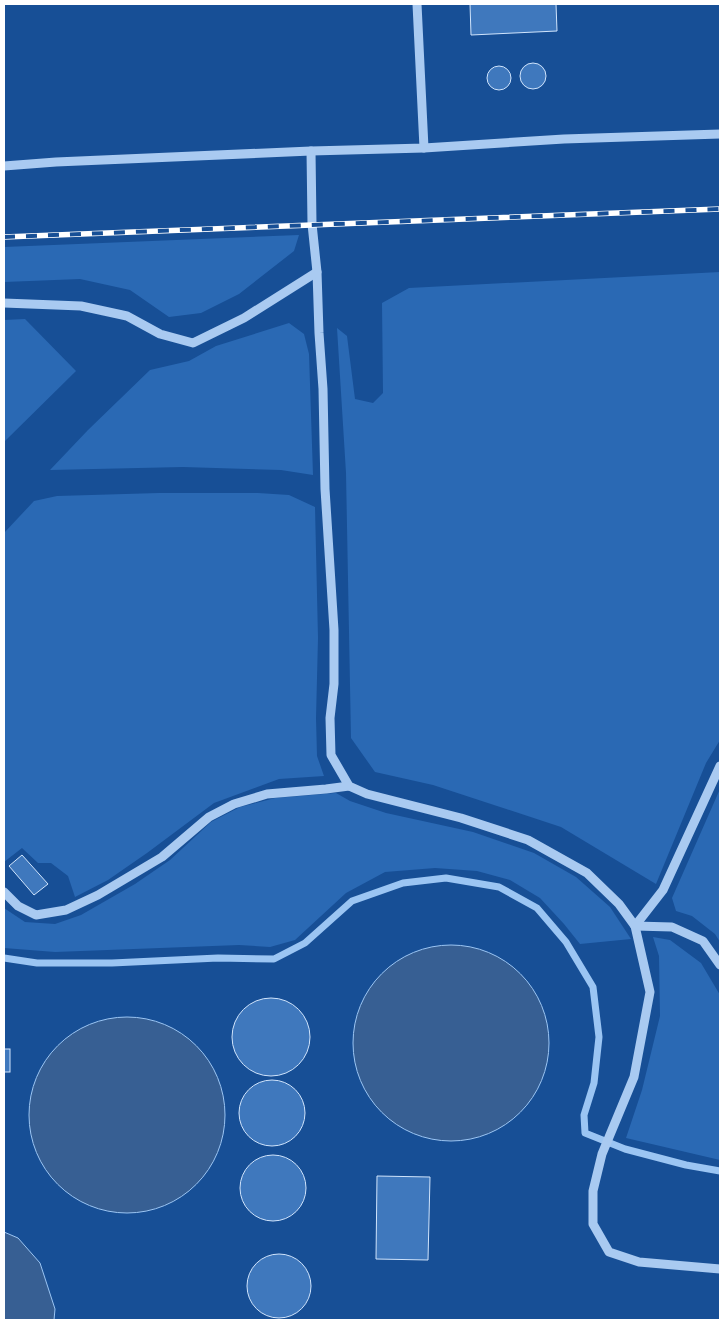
<svg xmlns="http://www.w3.org/2000/svg" width="724" height="1324" viewBox="0 0 724 1324" font-family="'Varela Round',sans-serif">
  <style>
    .green { fill: #2a69b4 }
    .water { fill: #375f93; stroke: #9bc5f3 }
    .lines { fill: none; stroke-linecap: round; stroke-linejoin: round }
    .stream { stroke: #9bc5f3; stroke-width: 7 }
    .building { fill: #3f78bd; stroke: #d0e4fc }
    .minor { stroke: #a9caf1; stroke-width: 9 }
    .rail-casing { stroke: #fff; stroke-width: 5.5 }
    .rail { stroke: #174f96; stroke-width: 4; stroke-dasharray: 11; stroke-linecap: butt }
  </style>
  <rect width="100%" height="100%" fill="#174f96"/>
  <g class="green">
    <path d="M 299,235 L 294,251 L 239,294 L 201,313 L 169,317 L 130,290 L 80,279 L 4,282 L 4,247 Z"/>
    <path d="M 720,272 L 720,740 L 706,763 L 656,884 L 561,827 L 433,785 L 375,772 L 351,738 L 346,473 L 337,328 L 347,336 L 355,399 L 373,403 L 383,393 L 382,303 L 409,288 Z"/>
    <path d="M 25,319 L 76,371 L 4,442 L 4,320 Z"/>
    <path d="M 289,323 L 304,334 L 309,354 L 313,475 L 281,470 L 183,467 L 50,470 L 88,430 L 150,370 L 189,361 L 216,346 Z"/>
    <path d="M 159,493 L 258,493 L 289,495 L 315,507 L 318,638 L 316,718 L 317,756 L 324,776 L 279,779 L 214,803 L 147,853 L 108,880 L 75,897 L 68,876 L 51,863 L 38,863 L 22,848 L 4,862 L 4,533 L 34,501 L 57,496 Z"/>
    <path d="M 720,789 L 720,942 L 715,934 L 692,916 L 676,911 L 672,898 Z"/>
    <path d="M 336,793 L 350,801 L 386,813 L 473,832 L 534,853 L 576,877 L 610,907 L 631,939 L 580,944 L 564,924 L 540,898 L 510,880 L 477,871 L 435,868 L 385,872 L 346,893 L 295,940 L 270,947 L 239,945 L 55,952 L 4,948 L 4,908 L 25,922 L 55,924 L 81,915 L 135,884 L 170,860 L 211,822 L 240,807 L 275,798 Z"/>
    <path d="M 653,937 L 670,940 L 701,963 L 720,995 L 720,1160 L 626,1138 L 642,1090 L 660,1016 L 659,956 Z"/>
  </g>
  <g class="water">
    <circle cx="451" cy="1043" r="98"/>
    <circle cx="127" cy="1115" r="98"/>
    <path d="M 4,1232 L 18,1238 L 40,1263 L 55,1309 L 54,1320 L 4,1320 Z"/>
  </g>
  <g class="lines">
    <path class="stream" d="M 4,958 L 37,963 L 112,963 L 218,958 L 274,959 L 305,943 L 352,901 L 403,883 L 446,878 L 499,887 L 537,908 L 566,942 L 593,987 L 599,1037 L 594,1083 L 584,1115 L 585,1133 L 625,1149 L 686,1165 L 720,1171"/>
  </g>
  <g class="building">
    <path d="M 470,4 L 556,4 L 557,31 L 471,35 Z"/>
    <circle cx="533" cy="76" r="13"/>
    <circle cx="499" cy="78" r="12"/>
    <path d="M 22,855 L 48,884 L 34,895 L 9,866 Z"/>
    <circle cx="271" cy="1037" r="39"/>
    <rect x="4" y="1049" width="6" height="23"/>
    <circle cx="272" cy="1113" r="33"/>
    <circle cx="273" cy="1188" r="33"/>
    <path d="M 377,1176 L 430,1177 L 428,1260 L 376,1259 Z"/>
    <circle cx="279" cy="1286" r="32"/>
  </g>
  <g class="lines">
    <g class="minor">
      <path d="M 417,4 L 424,148"/>
      <path d="M 311,151 L 312,224 L 317,272 L 319,333 L 323,389 L 325,489 L 334,630 L 334,684 L 330,718 L 331,755 L 349,786 L 367,794 L 461,818 L 528,840 L 587,873 L 619,904 L 635,926 L 650,992 L 634,1077 L 602,1154 L 593,1191 L 593,1224 L 609,1252 L 639,1262 L 720,1269"/>
      <path d="M 4,166 L 56,162 L 311,151 L 424,148 L 564,139 L 720,134"/>
      <path d="M 4,303 L 81,306 L 127,316 L 160,334 L 193,343 L 244,318 L 317,272"/>
      <path d="M 4,892 L 18,906 L 36,915 L 66,910 L 98,895 L 162,857 L 209,817 L 234,804 L 267,794 L 326,789 L 349,786"/>
      <path d="M 635,926 L 663,890 L 720,766"/>
      <path d="M 635,926 L 672,927 L 703,941 L 720,965"/>
    </g>
    <defs>
      <path id="rail" d="M 4,237 L 720,209"/>
    </defs>
    <use href="#rail" class="rail-casing"/>
    <use href="#rail" class="rail"/>
  </g>
  <rect width="724" height="1324" fill="none" stroke="#ffffff" stroke-width="10"/>
</svg>
